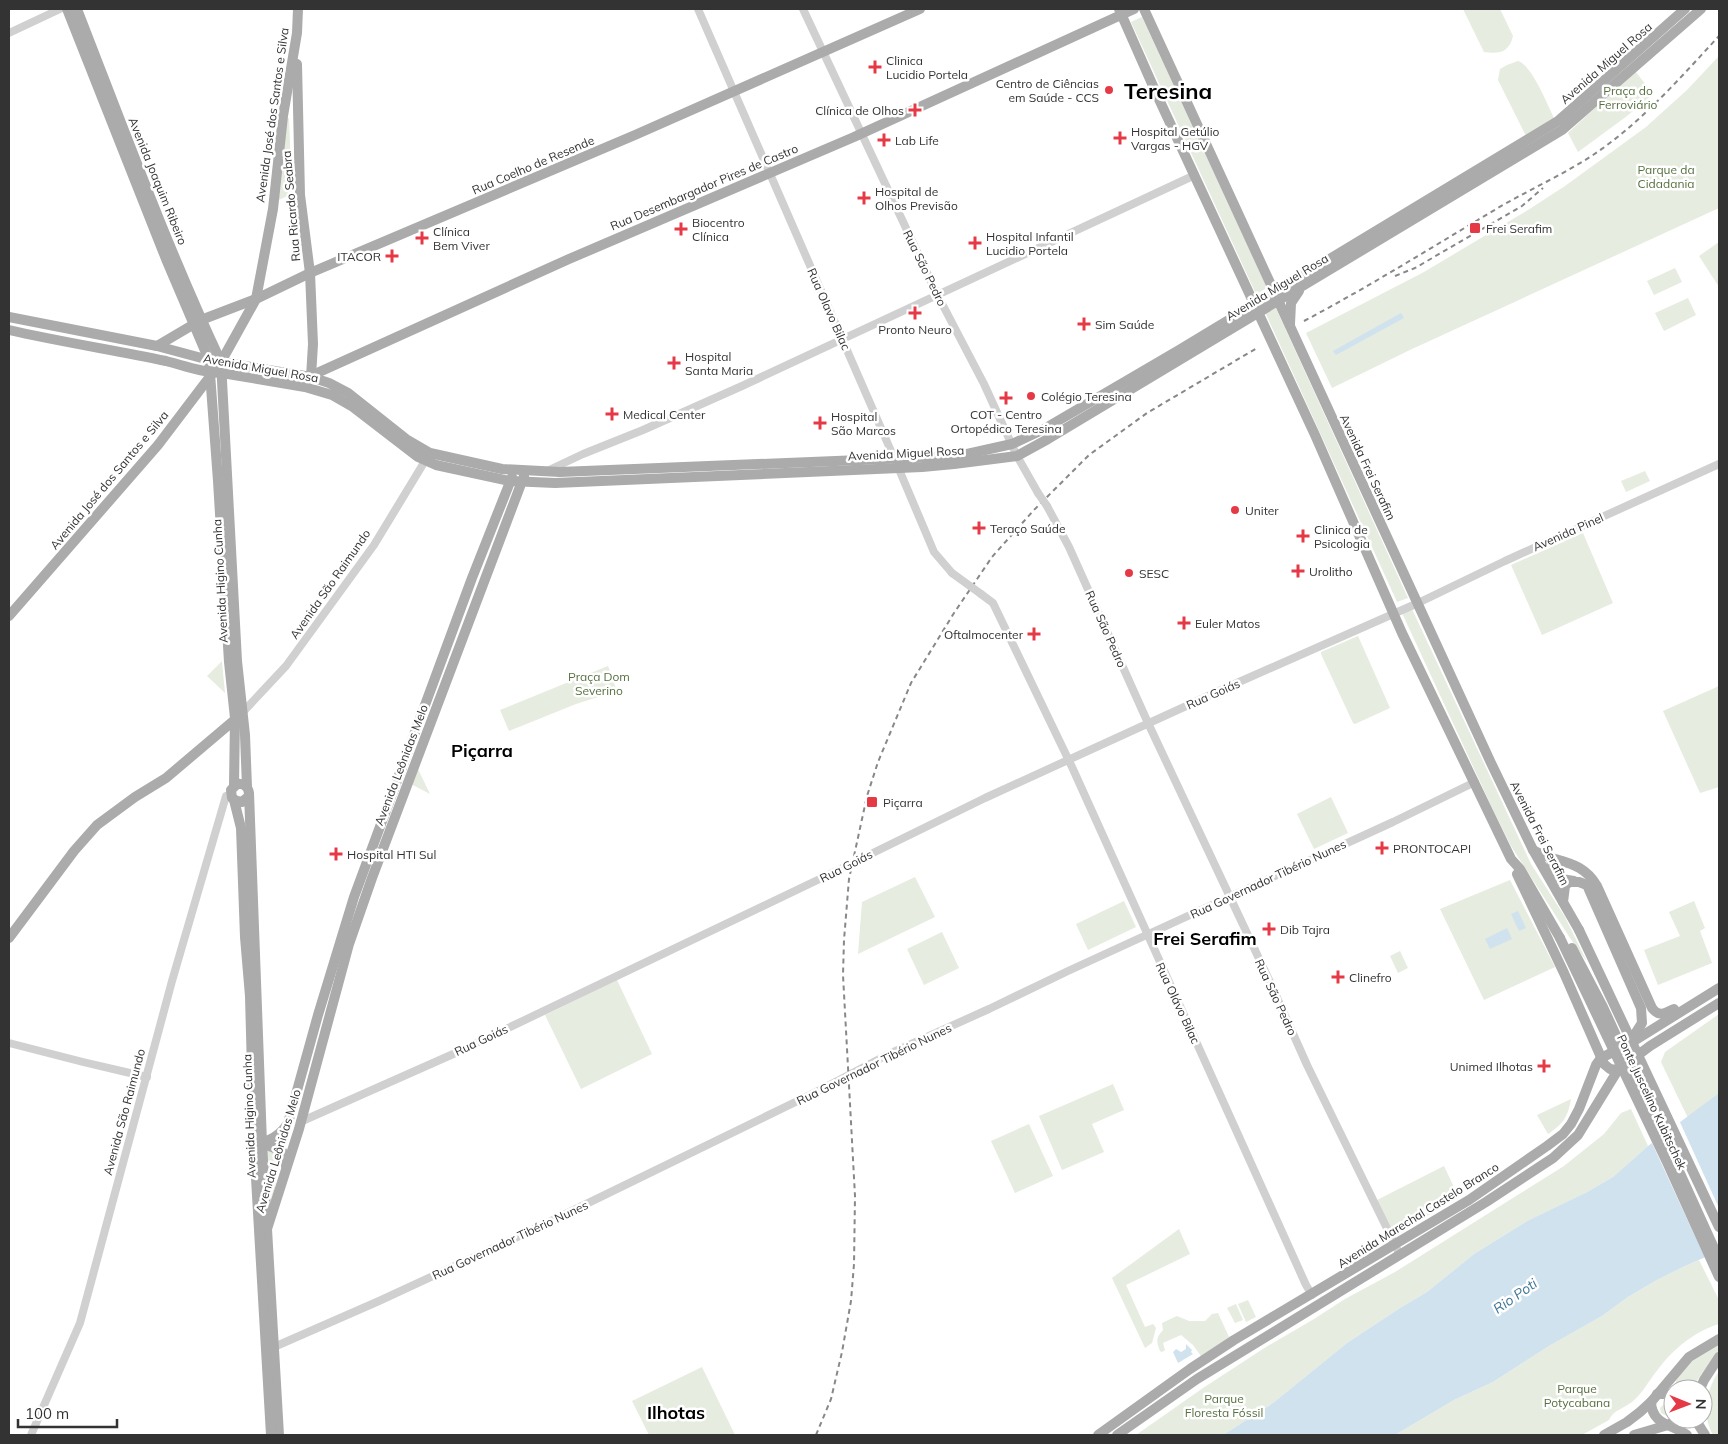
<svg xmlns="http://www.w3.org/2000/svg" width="1728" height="1444" viewBox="0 0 1728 1444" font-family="Mulish,sans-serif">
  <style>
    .green { fill: #e6ecdf }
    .water { fill: #cfe2ee }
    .pier { fill: #fff }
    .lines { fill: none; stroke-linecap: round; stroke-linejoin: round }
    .minor { stroke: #d0d0d0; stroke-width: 8 }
    .major { stroke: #ababab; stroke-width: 10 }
    .rail { stroke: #888; stroke-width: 2; stroke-dasharray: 5 4; stroke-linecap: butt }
    .minor-bridge { stroke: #d0d0d0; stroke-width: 8 }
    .major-bridge { stroke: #ababab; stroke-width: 10 }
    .poi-dot { fill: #e63946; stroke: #fff; stroke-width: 2 }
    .labels { text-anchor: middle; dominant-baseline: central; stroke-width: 5; stroke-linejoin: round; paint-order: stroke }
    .poi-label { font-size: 12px; fill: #333; stroke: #fff; text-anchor: start }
    .street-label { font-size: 12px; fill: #333; stroke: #fff }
    .park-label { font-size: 12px; fill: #56703f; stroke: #fff }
    .water-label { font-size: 14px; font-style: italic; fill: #3f7597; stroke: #fff }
    .district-label { font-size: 18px; font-weight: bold; fill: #000; stroke: #fff }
    .town-label { font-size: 22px; font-weight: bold; fill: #000; stroke: #fff }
  </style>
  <rect width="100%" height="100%" fill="#fff"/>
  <g class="green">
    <path d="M 1463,9 L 1500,9 L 1513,36 C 1509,53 1499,54 1484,52 Z"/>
    <path d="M 1142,17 L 1267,288 L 1256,294 L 1131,22 Z"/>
    <path d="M 1719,56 L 1719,208 L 1412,349 L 1332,388 L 1306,333 L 1424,272 L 1528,210 L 1565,186 L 1646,127 L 1687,90 Z"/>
    <path d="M 1518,61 C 1532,65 1548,106 1555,120 L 1526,136 L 1498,80 L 1500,69 L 1507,65 Z"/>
    <path d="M 1635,71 L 1653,94 L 1627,116 L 1578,152 L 1568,133 Z"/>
    <path d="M 289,118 L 292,194 L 274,202 L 285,119 Z"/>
    <path d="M 1719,242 L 1719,287 L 1699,256 Z"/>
    <path d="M 1675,268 L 1682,282 L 1654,295 L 1647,281 Z"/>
    <path d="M 1688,298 L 1696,315 L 1664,331 L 1655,313 Z"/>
    <path d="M 1275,306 L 1408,598 L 1397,602 L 1265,312 Z"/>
    <path d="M 1645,471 L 1650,481 L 1626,492 L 1621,481 Z"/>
    <path d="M 1583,533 L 1613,603 L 1542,635 L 1511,565 Z"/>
    <path d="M 1412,609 L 1531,864 L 1565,917 L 1587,962 L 1570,938 L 1511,846 L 1495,814 L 1402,613 Z"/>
    <path d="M 1358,636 L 1390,708 L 1355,724 L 1353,723 L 1321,654 L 1321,652 Z"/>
    <path d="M 222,661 L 222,662 L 225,693 L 207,676 Z"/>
    <path d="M 608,666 L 617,691 L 576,704 L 509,731 L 500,710 Z"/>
    <path d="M 1719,686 L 1719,787 L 1700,793 L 1663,711 Z"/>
    <path d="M 417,767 L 430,794 L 409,783 Z"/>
    <path d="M 1331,797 L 1348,833 L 1314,849 L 1297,814 Z"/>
    <path d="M 915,877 L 935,917 L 858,954 L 862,902 Z"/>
    <path d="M 1510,880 L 1555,967 L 1484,1000 L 1440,909 Z"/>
    <path d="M 1124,901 L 1136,927 L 1088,950 L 1076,924 Z"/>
    <path d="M 1694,901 L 1705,928 L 1700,931 L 1712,963 L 1658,985 L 1644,950 L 1680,936 L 1669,912 Z"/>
    <path d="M 942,932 L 959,968 L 924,985 L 907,949 Z"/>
    <path d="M 1400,951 L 1408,968 L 1398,973 L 1390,956 Z"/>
    <path d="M 617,980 L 652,1054 L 581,1089 L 545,1015 Z"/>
    <path d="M 1719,1014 L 1719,1093 L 1688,1118 L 1661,1062 L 1665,1052 Z"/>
    <path d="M 1113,1084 L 1124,1110 L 1092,1124 L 1104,1152 L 1062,1170 L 1039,1116 Z"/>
    <path d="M 1571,1099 C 1568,1117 1563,1124 1548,1134 L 1537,1115 Z"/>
    <path d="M 1631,1109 L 1648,1146 L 1613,1177 L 1587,1192 L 1529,1220 L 1474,1254 L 1427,1292 L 1400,1308 L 1347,1343 L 1273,1403 L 1223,1435 L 1136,1435 L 1203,1388 L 1266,1347 L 1314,1319 L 1345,1299 L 1395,1272 L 1564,1166 L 1604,1134 L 1621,1113 Z"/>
    <path d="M 1029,1124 L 1053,1176 L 1015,1193 L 991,1141 Z"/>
    <path d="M 266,1149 L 276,1152 L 279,1157 L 273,1202 L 270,1203 Z"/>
    <path d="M 1444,1166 L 1458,1196 L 1395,1237 L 1377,1200 Z"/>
    <path d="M 1179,1229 L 1190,1254 L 1126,1285 L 1145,1327 L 1153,1324 L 1156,1328 L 1152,1343 L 1145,1348 L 1112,1278 Z"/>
    <path d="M 1699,1260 L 1719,1300 L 1719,1324 C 1693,1332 1672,1350 1656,1372 C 1648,1382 1642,1394 1632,1402 C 1623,1409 1613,1410 1609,1420 L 1582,1435 L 1395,1435 L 1454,1400 L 1493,1382 L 1549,1346 L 1602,1316 L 1628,1297 L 1655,1281 L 1683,1267 Z"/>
    <path d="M 1248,1300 L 1256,1317 L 1246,1322 L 1238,1304 Z"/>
    <path d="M 1236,1304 L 1243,1320 L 1235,1323 L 1227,1308 Z"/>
    <path d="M 1218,1313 L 1229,1337 L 1201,1356 L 1193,1345 L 1181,1335 L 1163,1343 L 1165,1350 L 1162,1352 L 1160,1351 C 1156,1340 1156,1338 1163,1330 L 1162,1323 L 1177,1316 L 1189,1321 L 1205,1321 L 1212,1314 Z"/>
    <path d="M 1719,1343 L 1719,1350 L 1691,1389 L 1678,1389 C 1667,1372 1707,1350 1719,1343 Z"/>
    <path d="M 702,1367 L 735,1435 L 649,1435 L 632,1401 Z"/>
    <path d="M 1719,1371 L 1719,1435 L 1713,1435 C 1701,1413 1706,1391 1719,1371 Z"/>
    <path d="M 1667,1401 L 1673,1401 L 1673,1414 L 1667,1416 L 1661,1413 L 1660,1408 Z"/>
  </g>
  <g class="water">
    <path d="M 1401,313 L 1404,318 L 1336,355 L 1333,351 Z"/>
    <path d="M 1518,911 L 1526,928 L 1519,931 L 1511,914 Z"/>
    <path d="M 1507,928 L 1512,939 L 1490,949 L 1485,939 Z"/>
    <path d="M 1719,1093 L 1719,1251 L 1683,1267 L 1655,1281 L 1628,1297 L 1602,1316 L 1549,1346 L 1493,1382 L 1454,1400 L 1395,1435 L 1223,1435 L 1273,1403 L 1347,1343 L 1400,1308 L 1427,1292 L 1474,1254 L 1529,1220 L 1587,1192 L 1613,1177 L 1648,1146 Z"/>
    <path d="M 1186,1344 L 1192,1350 L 1191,1352 L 1193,1354 L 1178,1363 L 1173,1352 L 1176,1349 L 1181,1352 L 1186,1349 Z"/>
  </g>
  <path class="pier" d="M 1679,1120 L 1719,1208 L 1719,1254 L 1706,1260 L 1651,1141 Z"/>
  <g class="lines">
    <g class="minor">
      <path d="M 698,9 L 898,467 L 934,552 L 952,573"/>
      <path d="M 803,9 L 937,294 L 984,384 L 1017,456 L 1038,493"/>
      <path d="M 9,33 L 60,9"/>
      <path d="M 547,471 L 583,454 L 643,430 L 742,386 L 1195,175"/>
      <path d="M 1047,506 L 1069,547 L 1148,723 L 1270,982 L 1307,1065 L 1400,1255"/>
      <path d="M 981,594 L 993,603 L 1072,767 L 1306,1285 L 1312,1295"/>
      <path d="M 242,713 L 286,666 L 374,545 L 428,456"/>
      <path d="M 9,1043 L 83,1062 L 147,1077"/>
      <path d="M 300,1122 L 460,1051 L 828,875 L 985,798 L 1230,686 L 1418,603 L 1505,561 L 1719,464"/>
      <path d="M 274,1347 L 379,1301 L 543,1225 L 816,1092 L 889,1054 L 989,1009 L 1068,971 L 1393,822 L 1475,782"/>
      <path d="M 31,1435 L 80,1323 L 172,981 L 226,796 L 231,795"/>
    </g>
    <g class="major">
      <path d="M 67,9 L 166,259 L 209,360 L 218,481 L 229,662 L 235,718 L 234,786"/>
      <path d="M 77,9 C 123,127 167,247 221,362 L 237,661 L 245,735 L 247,787"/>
      <path d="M 1119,9 L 1157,95 L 1315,435 L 1402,633 L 1511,859 L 1520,869 L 1560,938"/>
      <path d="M 1144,9 L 1491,763 L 1533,850 L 1579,930"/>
      <path d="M 297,64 L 300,195 L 310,273 L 313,344 L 311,377"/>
      <path d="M 9,317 L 157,346 L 209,360 L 311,377 L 329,383 L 348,393 L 406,439 L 430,453 L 502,469 L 560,472 L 958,456 L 1012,444 L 1044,429 L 1179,350 L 1558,121 L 1685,9"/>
      <path d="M 1290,324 L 1291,303 L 1299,291"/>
      <path d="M 9,330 C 61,342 114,350 166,361 C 185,366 203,373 222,373 L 305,387 L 332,395 L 353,407 L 418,457 L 436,465 L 510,481 L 555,483 L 922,467 L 954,464 L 1017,456 L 1048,439 L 1562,130 L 1701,9"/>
      <path d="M 157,346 L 201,320 L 256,299 L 310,273 L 635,135 L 920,9"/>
      <path d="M 306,378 L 569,259 L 854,137 L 1134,9"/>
      <path d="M 9,616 L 158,445 L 221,362 L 256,299 L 273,209 L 283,116 L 297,33 L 298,9"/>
      <path d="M 249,796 L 242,802 L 237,801 L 232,798 L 231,790 L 237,784 C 243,783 248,786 249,793 L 262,1143 L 279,1435"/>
      <path d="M 234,800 L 241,828 L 245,937 L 250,996 L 254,1144 L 271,1435"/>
      <path d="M 1533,850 C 1556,864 1581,858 1597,886 L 1652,1008 C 1659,1017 1664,1014 1674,1009"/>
      <path d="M 1561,861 L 1552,862 L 1551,866 L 1561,879 L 1574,881"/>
      <path d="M 1517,874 L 1564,973 L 1604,1064 L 1610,1069 L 1618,1070"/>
      <path d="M 1563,902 L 1565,886 L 1569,882 L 1579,882 L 1587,885 L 1641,1008 L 1642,1023 L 1630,1042"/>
      <path d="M 9,938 L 74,851 L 97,825 L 135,797 L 166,778 L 238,717"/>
      <path d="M 262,1143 L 282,1151 L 286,1159 L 286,1166"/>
      <path d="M 254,1144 C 268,1142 281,1135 288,1123 L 318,1015 L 354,897 L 472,578 L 512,477"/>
      <path d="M 267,1229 L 299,1129 L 349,944 L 372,878 L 524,476"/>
      <path d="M 1700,1389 L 1704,1380 L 1719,1357"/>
      <path d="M 1657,1394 L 1673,1394"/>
      <path d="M 1651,1402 C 1652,1425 1672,1424 1687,1435"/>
      <path d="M 1695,1419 L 1705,1435"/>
      <path d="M 1098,1435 L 1190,1369 L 1234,1340 L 1469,1200 L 1547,1146 L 1563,1134 L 1571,1124 L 1579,1109 L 1596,1065 L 1601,1058 L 1629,1044 L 1719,988"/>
      <path d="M 1117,1435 L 1197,1379 L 1486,1202 L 1553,1158 L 1578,1135 L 1618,1070 L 1650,1046 L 1719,1003"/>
      <path d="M 1604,1435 L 1627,1422 L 1640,1412 L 1651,1402 L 1689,1357 L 1719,1339"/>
      <path d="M 1634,1435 L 1668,1425 L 1678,1419"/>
    </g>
    <g class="rail">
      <path d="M 1395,276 L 1415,268 L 1522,206 L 1543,188"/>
      <path d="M 1304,321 C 1372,285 1437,244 1503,205 C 1533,188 1564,174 1593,155 C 1641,123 1680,78 1719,36"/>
      <path d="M 816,1435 L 831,1399 L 842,1352 L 851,1301 L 854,1264 L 855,1196 L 843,975 L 844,940 L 849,879 L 867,796 L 878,762 L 911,683 L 954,613 L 992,557 L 1033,511 L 1089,455 L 1147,413 L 1257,348"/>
    </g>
    <g class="minor-bridge">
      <path d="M 1038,493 L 1047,506"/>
      <path d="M 952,573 L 981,594"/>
    </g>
    <g class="major-bridge">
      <path d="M 1579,930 L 1719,1227"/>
      <path d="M 1560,938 L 1667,1162 L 1719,1277"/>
      <path d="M 1572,948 L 1603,1007 L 1668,1149"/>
      <path d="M 1679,1171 L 1719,1259"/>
    </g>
  </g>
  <g class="poi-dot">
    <path d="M872.5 59.5h5v5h5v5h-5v5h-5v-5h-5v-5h5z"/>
    <circle cx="1109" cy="90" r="5"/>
    <path d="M912.5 102.5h5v5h5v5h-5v5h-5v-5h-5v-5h5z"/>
    <path d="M1117.5 130.5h5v5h5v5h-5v5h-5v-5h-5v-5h5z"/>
    <path d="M881.5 132.5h5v5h5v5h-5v5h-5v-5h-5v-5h5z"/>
    <path d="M861.5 190.5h5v5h5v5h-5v5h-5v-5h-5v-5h5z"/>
    <rect x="1469" y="222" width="12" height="12" rx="2.5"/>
    <path d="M678.5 221.5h5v5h5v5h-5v5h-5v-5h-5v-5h5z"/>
    <path d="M419.5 230.5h5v5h5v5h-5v5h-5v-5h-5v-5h5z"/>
    <path d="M972.5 235.5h5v5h5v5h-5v5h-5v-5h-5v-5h5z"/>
    <path d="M389.5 248.5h5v5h5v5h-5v5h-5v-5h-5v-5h5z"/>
    <path d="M912.5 305.5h5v5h5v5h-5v5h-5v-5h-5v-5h5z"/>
    <path d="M1081.5 316.5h5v5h5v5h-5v5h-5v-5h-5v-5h5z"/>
    <path d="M671.5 355.5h5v5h5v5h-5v5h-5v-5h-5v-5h5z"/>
    <circle cx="1031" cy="396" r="5"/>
    <path d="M1003.5 390.5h5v5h5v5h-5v5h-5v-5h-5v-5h5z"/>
    <path d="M609.5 406.5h5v5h5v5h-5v5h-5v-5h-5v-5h5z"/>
    <path d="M817.5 415.5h5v5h5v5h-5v5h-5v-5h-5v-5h5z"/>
    <circle cx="1235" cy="510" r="5"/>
    <path d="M976.5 520.5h5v5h5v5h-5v5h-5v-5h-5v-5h5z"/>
    <path d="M1300.5 528.5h5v5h5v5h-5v5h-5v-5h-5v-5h5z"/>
    <path d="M1295.5 563.5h5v5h5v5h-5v5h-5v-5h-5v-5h5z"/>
    <circle cx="1129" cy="573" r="5"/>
    <path d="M1181.5 615.5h5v5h5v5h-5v5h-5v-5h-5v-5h5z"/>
    <path d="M1031.5 626.5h5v5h5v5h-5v5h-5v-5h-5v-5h5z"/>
    <rect x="866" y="796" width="12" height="12" rx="2.5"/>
    <path d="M1379.5 840.5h5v5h5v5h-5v5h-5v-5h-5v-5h5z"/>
    <path d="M333.5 846.5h5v5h5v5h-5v5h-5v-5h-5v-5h5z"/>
    <path d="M1266.5 921.5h5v5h5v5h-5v5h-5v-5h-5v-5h5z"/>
    <path d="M1335.5 969.5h5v5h5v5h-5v5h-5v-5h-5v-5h5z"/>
    <path d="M1541.5 1058.5h5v5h5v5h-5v5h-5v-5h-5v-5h5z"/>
  </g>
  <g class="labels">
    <g class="poi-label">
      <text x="886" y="60">Clinica<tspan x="886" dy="14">Lucidio Portela</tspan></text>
      <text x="1099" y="83" text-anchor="end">Centro de Ciências<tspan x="1099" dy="14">em Saúde - CCS</tspan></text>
      <text x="904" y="110" text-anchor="end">Clínica de Olhos</text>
      <text x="1131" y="131">Hospital Getúlio<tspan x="1131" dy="14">Vargas - HGV</tspan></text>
      <text x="895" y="140">Lab Life</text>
      <text x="875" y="191">Hospital de<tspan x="875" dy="14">Olhos Previsão</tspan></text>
      <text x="692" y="222">Biocentro<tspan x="692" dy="14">Clínica</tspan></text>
      <text x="1486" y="228">Frei Serafim</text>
      <text x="433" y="231">Clínica<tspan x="433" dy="14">Bem Viver</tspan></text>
      <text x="986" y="236">Hospital Infantil<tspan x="986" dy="14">Lucidio Portela</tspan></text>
      <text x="381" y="256" text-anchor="end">ITACOR</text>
      <text x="1095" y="324">Sim Saúde</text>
      <text x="915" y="329" text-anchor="middle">Pronto Neuro</text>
      <text x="685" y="356">Hospital<tspan x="685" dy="14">Santa Maria</tspan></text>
      <text x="1041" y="396">Colégio Teresina</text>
      <text x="623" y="414">Medical Center</text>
      <text x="1006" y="414" text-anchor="middle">COT - Centro<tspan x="1006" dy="14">Ortopédico Teresina</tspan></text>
      <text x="831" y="416">Hospital<tspan x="831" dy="14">São Marcos</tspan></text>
      <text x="1245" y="510">Uniter</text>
      <text x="990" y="528">Teraço Saúde</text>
      <text x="1314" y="529">Clinica de<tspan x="1314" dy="14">Psicologia</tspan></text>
      <text x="1309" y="571">Urolitho</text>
      <text x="1139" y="573">SESC</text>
      <text x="1195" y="623">Euler Matos</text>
      <text x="1023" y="634" text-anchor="end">Oftalmocenter</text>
      <text x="883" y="802">Piçarra</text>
      <text x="1393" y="848">PRONTOCAPI</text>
      <text x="347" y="854">Hospital HTI Sul</text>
      <text x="1280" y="929">Dib Tajra</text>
      <text x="1349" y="977">Clinefro</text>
      <text x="1533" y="1066" text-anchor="end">Unimed Ilhotas</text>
    </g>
    <g class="street-label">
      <text transform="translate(1606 63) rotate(-41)">Avenida Miguel Rosa</text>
      <text transform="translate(272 115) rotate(-82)">Avenida José dos Santos e Silva</text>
      <text transform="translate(533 165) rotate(-23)">Rua Coelho de Resende</text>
      <text transform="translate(158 181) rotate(68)">Avenida Joaquim Ribeiro</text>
      <text transform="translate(704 187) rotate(-23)">Rua Desembargador Pires de Castro</text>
      <text transform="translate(291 206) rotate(-95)">Rua Ricardo Seabra</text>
      <text transform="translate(925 268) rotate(64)">Rua São Pedro</text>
      <text transform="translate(1277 287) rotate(-31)">Avenida Miguel Rosa</text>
      <text transform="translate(829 309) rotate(66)">Rua Olavo Bilac</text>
      <text transform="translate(261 368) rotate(10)">Avenida Miguel Rosa</text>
      <text transform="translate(906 453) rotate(-3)">Avenida Miguel Rosa</text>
      <text transform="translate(1368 467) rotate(65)">Avenida Frei Serafim</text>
      <text transform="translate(109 480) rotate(-50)">Avenida José dos Santos e Silva</text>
      <text transform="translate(1568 532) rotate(-24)">Avenida Pinel</text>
      <text transform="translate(220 581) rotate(-93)">Avenida Higino Cunha</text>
      <text transform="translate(330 584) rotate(-55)">Avenida São Raimundo</text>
      <text transform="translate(1106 629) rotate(66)">Rua São Pedro</text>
      <text transform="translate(1213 694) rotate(-24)">Rua Goiás</text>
      <text transform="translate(401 765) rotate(-69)">Avenida Leônidas Melo</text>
      <text transform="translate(1540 833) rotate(63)">Avenida Frei Serafim</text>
      <text transform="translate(846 866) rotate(-27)">Rua Goiás</text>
      <text transform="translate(1268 879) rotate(-25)">Rua Governador Tibério Nunes</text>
      <text transform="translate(1276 997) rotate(65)">Rua São Pedro</text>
      <text transform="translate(1178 1003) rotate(65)">Rua Olávo Bilac</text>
      <text transform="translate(481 1040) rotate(-25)">Rua Goiás</text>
      <text transform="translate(874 1064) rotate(-26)">Rua Governador Tibério Nunes</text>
      <text transform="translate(1652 1102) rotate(65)">Ponte Juscelino Kubitschek</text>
      <text transform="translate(124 1112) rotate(-75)">Avenida São Raimundo</text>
      <text transform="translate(249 1116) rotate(-92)">Avenida Higino Cunha</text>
      <text transform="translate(278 1151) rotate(-73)">Avenida Leônidas Melo</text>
      <text transform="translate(1418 1215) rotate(-32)">Avenida Marechal Castelo Branco</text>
      <text transform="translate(510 1240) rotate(-25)">Rua Governador Tibério Nunes</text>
    </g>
    <g class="park-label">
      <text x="1628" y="90">Praça do<tspan x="1628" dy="14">Ferroviário</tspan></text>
      <text x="1666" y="169">Parque da<tspan x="1666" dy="14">Cidadania</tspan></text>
      <text x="599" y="676">Praça Dom<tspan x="599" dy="14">Severino</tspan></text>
      <text x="1577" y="1388">Parque<tspan x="1577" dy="14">Potycabana</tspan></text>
      <text x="1224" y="1398">Parque<tspan x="1224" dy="14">Floresta Fóssil</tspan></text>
    </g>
    <g class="water-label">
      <text transform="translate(1515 1296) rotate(-35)">Rio Poti</text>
    </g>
    <g class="district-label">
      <text x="482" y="750">Piçarra</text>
      <text x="1205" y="938">Frei Serafim</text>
      <text x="676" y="1412">Ilhotas</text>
    </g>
    <g class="town-label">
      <text x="1168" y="91">Teresina</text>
    </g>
  </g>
  <rect width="1728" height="1444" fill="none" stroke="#333333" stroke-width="20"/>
  <g transform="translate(1688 1404) rotate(91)"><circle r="24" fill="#ffffff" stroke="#adadad"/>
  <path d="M0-4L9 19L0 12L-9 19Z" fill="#e63946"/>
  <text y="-8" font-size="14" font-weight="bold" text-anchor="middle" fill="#333333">N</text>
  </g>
  <path d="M18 1419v8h99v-8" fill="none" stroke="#333333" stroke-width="2.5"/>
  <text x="25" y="1419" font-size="15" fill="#333333" stroke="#ffffff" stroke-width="4" paint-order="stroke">100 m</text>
</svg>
